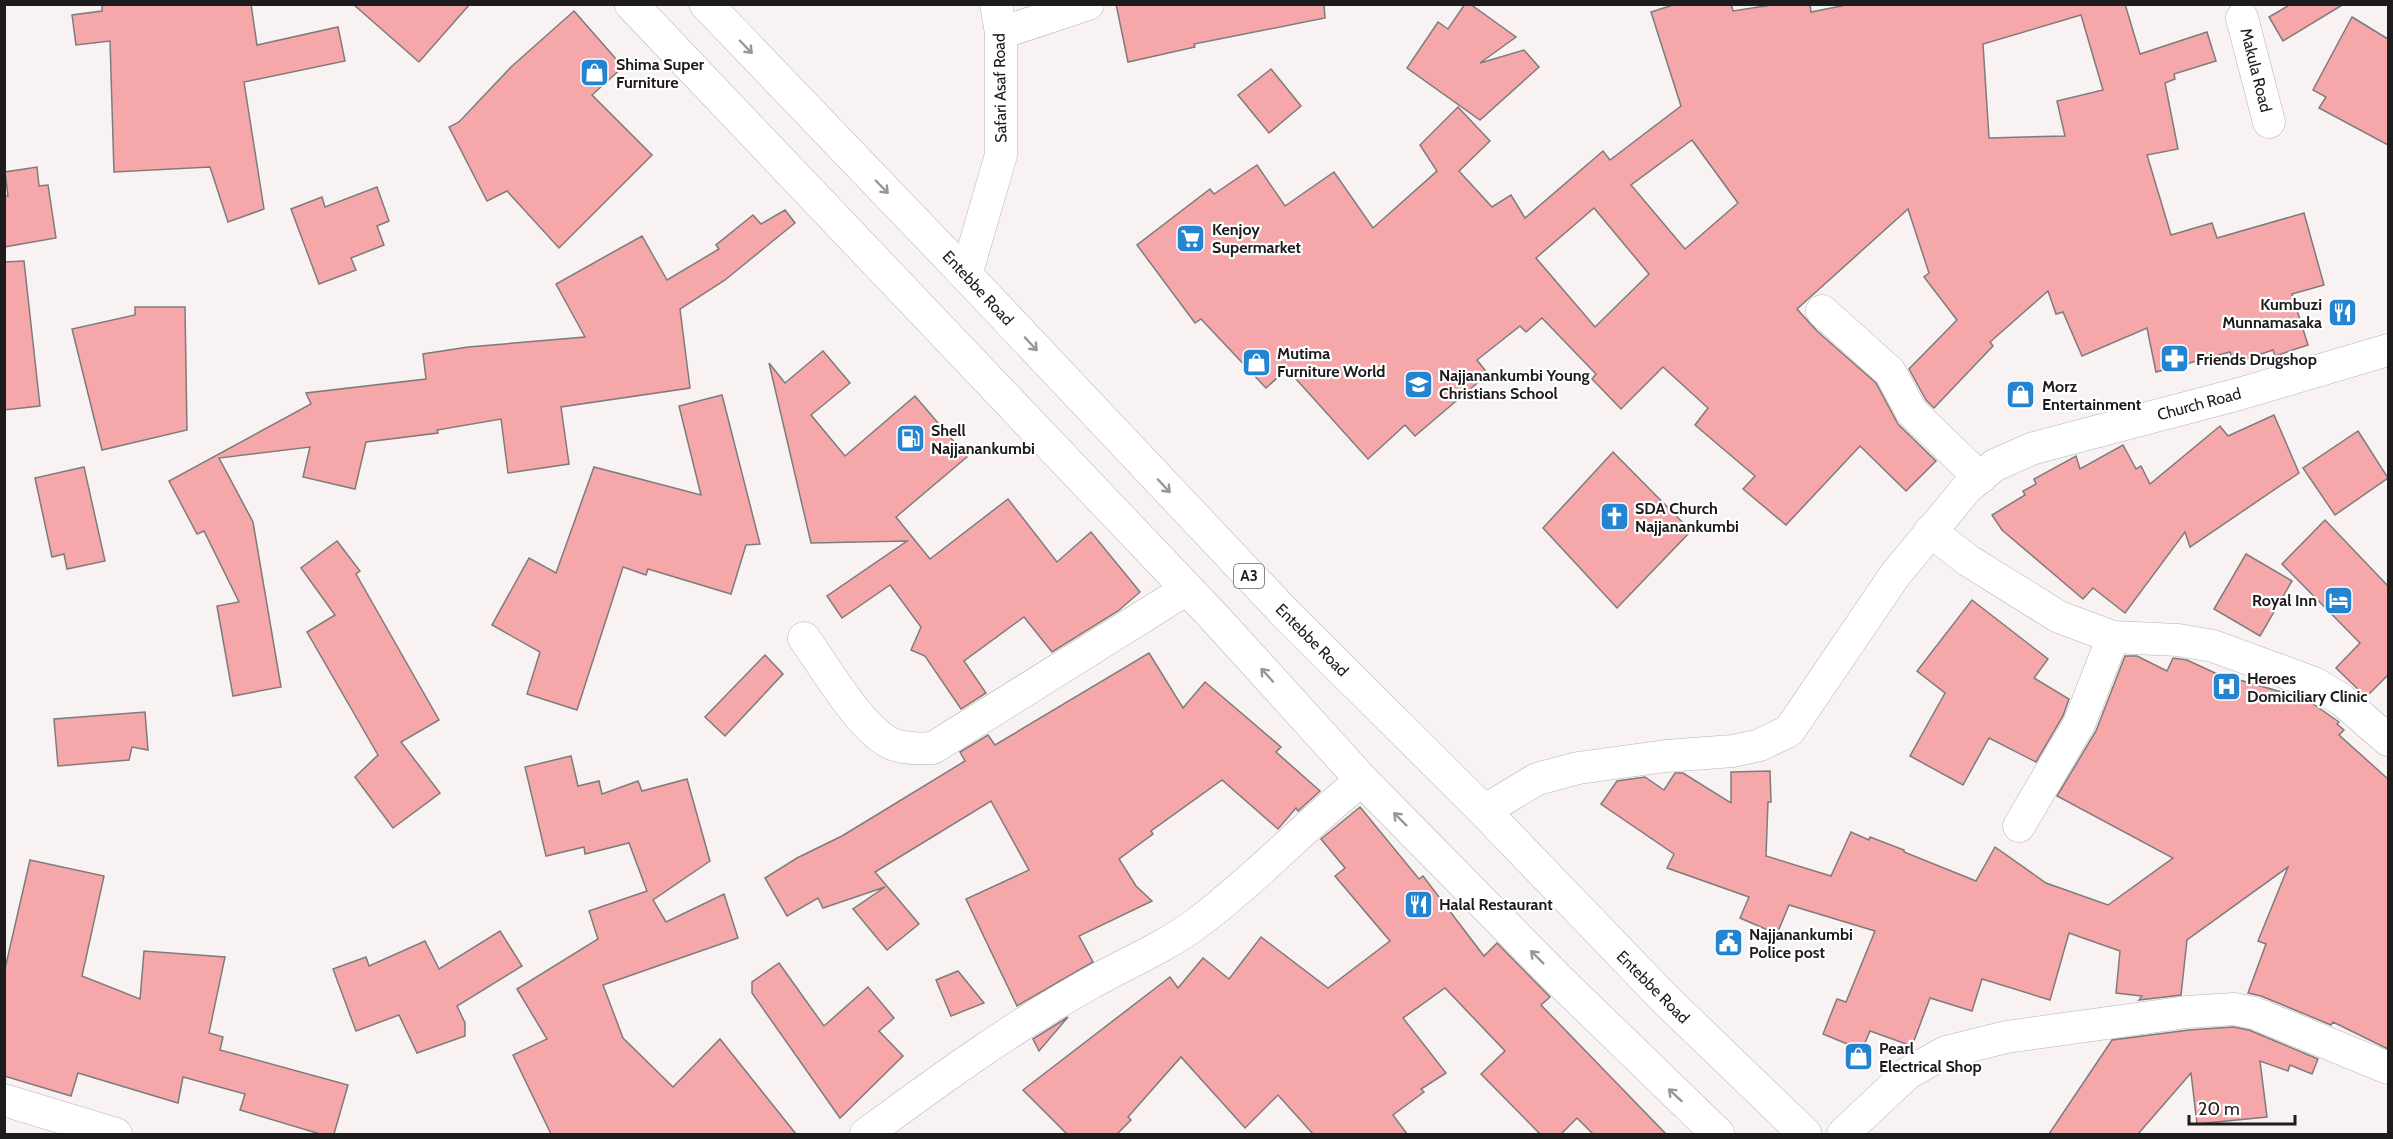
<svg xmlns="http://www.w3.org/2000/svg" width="2393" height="1139" viewBox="0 0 2393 1139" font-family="Cabin,sans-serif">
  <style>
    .building { fill: #f5a7aa; stroke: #807b7b; stroke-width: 1.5; fill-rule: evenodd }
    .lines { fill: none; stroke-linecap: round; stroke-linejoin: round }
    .minor-casing { stroke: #b8b3b3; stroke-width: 33 }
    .primary-casing { stroke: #b8b3b3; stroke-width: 34 }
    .minor { stroke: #fff; stroke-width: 32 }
    .primary { stroke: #fff; stroke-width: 33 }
    .oneway { stroke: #999898 }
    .labels { text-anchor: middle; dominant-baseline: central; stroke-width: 4.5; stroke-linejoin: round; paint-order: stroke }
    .shield { fill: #fff; stroke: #615f5f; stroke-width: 1.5 }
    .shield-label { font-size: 15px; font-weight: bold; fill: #1d1b1b }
    .poi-label { font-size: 16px; font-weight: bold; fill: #1d1b1b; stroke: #fff; text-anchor: start }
    .street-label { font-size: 16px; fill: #1d1b1b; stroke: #fff }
  </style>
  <rect width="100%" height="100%" fill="#f8f2f2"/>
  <g class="building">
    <path d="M 102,4 L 251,4 L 257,45 L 338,27 L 345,61 L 244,82 L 264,209 L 228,222 L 210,167 L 114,172 L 110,41 L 76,45 L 72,15 L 102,11 Z"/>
    <path d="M 353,4 L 470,4 L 419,62 Z"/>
    <path d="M 1116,4 L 1324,4 L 1325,18 L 1194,44 L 1195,47 L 1128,62 Z"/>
    <path d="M 1465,4 L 1470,4 L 1516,37 L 1480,63 L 1524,50 L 1539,67 L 1480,120 L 1407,68 L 1438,22 L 1448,29 Z"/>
    <path d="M 1676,4 L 1731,4 L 1733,11 L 1778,4 L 1810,4 L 1811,12 L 1851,4 L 2125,4 L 2140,54 L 2207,32 L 2216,61 L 2174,74 L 2175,79 L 2165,83 L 2178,149 L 2147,155 L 2171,235 L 2212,223 L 2217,238 L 2304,213 L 2324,285 L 2292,294 L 2308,345 L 2275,356 L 2273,350 L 2234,363 L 2230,352 L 2156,372 L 2147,328 L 2082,356 L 2063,312 L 2056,314 L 2048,291 L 1990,342 L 1993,346 L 1934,408 L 1926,400 L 1909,369 L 1957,320 L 1924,277 L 1929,273 L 1908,209 L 1797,309 L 1817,331 L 1876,383 L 1898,424 L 1936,461 L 1906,491 L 1860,446 L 1786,525 L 1743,489 L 1755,476 L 1695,425 L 1708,408 L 1663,367 L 1621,409 L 1592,379 L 1596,374 L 1542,318 L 1526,332 L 1520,326 L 1477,360 L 1488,374 L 1415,436 L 1405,425 L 1368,459 L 1287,369 L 1266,388 L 1201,319 L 1195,323 L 1137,245 L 1210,189 L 1214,194 L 1257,165 L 1285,206 L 1334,172 L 1373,228 L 1437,171 L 1420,145 L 1458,107 L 1490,141 L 1459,171 L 1492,207 L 1511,195 L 1525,218 L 1603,151 L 1610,160 L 1681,106 L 1651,12 ZM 2081,15 L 2103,90 L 2057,101 L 2065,136 L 1989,138 L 1983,44 ZM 1692,140 L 1738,203 L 1685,249 L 1631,185 ZM 1594,208 L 1649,274 L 1595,327 L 1536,258 Z"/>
    <path d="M 2291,4 L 2344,4 L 2283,41 L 2269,17 Z"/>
    <path d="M 574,11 L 623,67 L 592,95 L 652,155 L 559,248 L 507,191 L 487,201 L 449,127 L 459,122 L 511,67 Z"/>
    <path d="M 2352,17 L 2388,39 L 2388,145 L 2319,108 L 2326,97 L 2313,90 Z"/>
    <path d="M 1271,69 L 1301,106 L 1269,133 L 1238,95 Z"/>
    <path d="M 37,167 L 39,186 L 48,185 L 56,238 L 4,247 L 4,196 L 8,196 L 5,172 Z"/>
    <path d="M 377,187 L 389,221 L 377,226 L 384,245 L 351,258 L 356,270 L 319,284 L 291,209 L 322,197 L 325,207 Z"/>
    <path d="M 785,210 L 795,223 L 725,280 L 680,309 L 690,388 L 561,407 L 569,464 L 508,473 L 501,419 L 437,430 L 438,433 L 366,442 L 355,489 L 303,477 L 310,447 L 219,458 L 253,522 L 281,687 L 233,696 L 217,606 L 239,602 L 204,531 L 197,534 L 169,481 L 311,404 L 306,393 L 426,379 L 423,354 L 468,347 L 585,337 L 556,284 L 642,236 L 667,280 L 719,249 L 716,245 L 753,215 L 761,224 Z"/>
    <path d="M 24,261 L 40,406 L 4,410 L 4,262 Z"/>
    <path d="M 135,307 L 185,307 L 187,430 L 102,450 L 72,329 L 135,315 Z"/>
    <path d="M 823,351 L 850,383 L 811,415 L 845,456 L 915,396 L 967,457 L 896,517 L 930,559 L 1008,499 L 1057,562 L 1091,532 L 1140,592 L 1118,611 L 1052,652 L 1024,617 L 964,661 L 986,693 L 961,709 L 925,656 L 911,650 L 921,627 L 890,585 L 842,618 L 827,596 L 907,541 L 811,543 L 769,363 L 785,383 Z"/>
    <path d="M 722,395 L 760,544 L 746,545 L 731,594 L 648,569 L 646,575 L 623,567 L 577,710 L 527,694 L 540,652 L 492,625 L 529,558 L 556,573 L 594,467 L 701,495 L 679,406 Z"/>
    <path d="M 2274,415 L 2299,473 L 2190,547 L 2185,532 L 2125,613 L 2093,588 L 2083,599 L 2002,530 L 1992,515 L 2025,495 L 2023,491 L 2036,484 L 2034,479 L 2076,456 L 2080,469 L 2123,445 L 2136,469 L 2141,466 L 2150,484 L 2220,426 L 2228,436 Z"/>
    <path d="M 2358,431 L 2388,478 L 2335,515 L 2303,468 Z"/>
    <path d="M 1613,452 L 1691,531 L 1617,608 L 1543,528 Z"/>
    <path d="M 84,467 L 105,561 L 67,569 L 64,554 L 52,557 L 35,478 Z"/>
    <path d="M 2325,520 L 2388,586 L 2388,675 L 2366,697 L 2336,668 L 2360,643 L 2282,564 Z"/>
    <path d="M 337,541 L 360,571 L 356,574 L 439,720 L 401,742 L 440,793 L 393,828 L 355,777 L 378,755 L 307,632 L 335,615 L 301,568 Z"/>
    <path d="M 2246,554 L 2292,581 L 2260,636 L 2214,609 Z"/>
    <path d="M 1972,600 L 2048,659 L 2034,678 L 2069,699 L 2063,716 L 2036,762 L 1989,738 L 1963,785 L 1910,756 L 1945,693 L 1917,671 Z"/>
    <path d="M 1149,653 L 1183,708 L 1205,682 L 1281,747 L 1276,752 L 1320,791 L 1298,811 L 1296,808 L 1278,829 L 1222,780 L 1151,831 L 1153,834 L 1119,859 L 1136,886 L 1152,901 L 1079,936 L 1093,962 L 1017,1006 L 966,899 L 1029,870 L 991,801 L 875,872 L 919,924 L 887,950 L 853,909 L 885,887 L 823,908 L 818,898 L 787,916 L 765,878 L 797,858 L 842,836 L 965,761 L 960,752 L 988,735 L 995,745 Z"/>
    <path d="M 765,655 L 783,674 L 725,736 L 705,717 Z"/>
    <path d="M 2125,656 L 2137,656 L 2167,671 L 2173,658 L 2187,660 L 2215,673 L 2306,699 L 2339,722 L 2337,724 L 2344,730 L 2339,735 L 2388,779 L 2388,1049 L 2333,1022 L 2331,1025 L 2261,996 L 2248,993 L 2266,944 L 2258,941 L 2288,867 L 2187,940 L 2181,995 L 2139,1000 L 2142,996 L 2116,993 L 2120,951 L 2069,933 L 2050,1000 L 1982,979 L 1972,1011 L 1930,998 L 1912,1046 L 1870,1031 L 1862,1050 L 1823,1034 L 1837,999 L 1846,1002 L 1875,931 L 1789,905 L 1777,934 L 1740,918 L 1749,897 L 1667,868 L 1674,854 L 1601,804 L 1617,781 L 1645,777 L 1664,790 L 1675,773 L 1683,773 L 1731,803 L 1731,772 L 1770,771 L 1771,802 L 1768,802 L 1766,856 L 1831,876 L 1851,832 L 1869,840 L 1870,837 L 1904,850 L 1904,852 L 1976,881 L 1995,847 L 2046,883 L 2108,905 L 2173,858 L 2057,796 L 2096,731 Z"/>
    <path d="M 145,712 L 148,750 L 132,747 L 129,760 L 58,766 L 54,719 Z"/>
    <path d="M 571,756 L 578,786 L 599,781 L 602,794 L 638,781 L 642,791 L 687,779 L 710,861 L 653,900 L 666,922 L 724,894 L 738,938 L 603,985 L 623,1038 L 673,1087 L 720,1039 L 796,1134 L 551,1134 L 513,1055 L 547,1039 L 517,989 L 598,939 L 589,911 L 647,891 L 629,843 L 585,854 L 584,847 L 546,856 L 525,767 Z"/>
    <path d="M 1360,807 L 1419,879 L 1423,876 L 1484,956 L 1497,943 L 1550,997 L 1541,1005 L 1666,1134 L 1593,1134 L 1577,1118 L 1561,1134 L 1540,1134 L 1481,1074 L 1505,1051 L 1445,988 L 1403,1018 L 1446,1073 L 1421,1089 L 1424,1092 L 1393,1115 L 1407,1134 L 1313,1134 L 1278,1095 L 1245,1128 L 1181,1057 L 1128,1117 L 1131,1120 L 1117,1134 L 1067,1134 L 1023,1090 L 1170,977 L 1178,988 L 1203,958 L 1229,979 L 1261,937 L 1328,988 L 1390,941 L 1335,876 L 1345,868 L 1321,839 Z"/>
    <path d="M 30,860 L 104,876 L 82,976 L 140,999 L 144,951 L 225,957 L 209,1033 L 223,1037 L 220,1050 L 348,1085 L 334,1134 L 320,1134 L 240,1110 L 245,1094 L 183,1077 L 178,1103 L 78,1073 L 71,1096 L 4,1076 L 4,973 Z"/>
    <path d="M 500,931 L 522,966 L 457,1006 L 465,1023 L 465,1036 L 417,1053 L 399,1015 L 356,1031 L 333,969 L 366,957 L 369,966 L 425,941 L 439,969 Z"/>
    <path d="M 779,963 L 824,1026 L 868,987 L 894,1018 L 879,1031 L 903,1056 L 840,1118 L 752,993 L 752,982 Z"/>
    <path d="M 958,971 L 984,1003 L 951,1016 L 936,980 Z"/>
    <path d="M 1068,1017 L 1039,1051 L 1033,1039 Z"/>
    <path d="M 2233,1027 L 2249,1030 L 2318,1059 L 2312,1074 L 2290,1065 L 2288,1071 L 2260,1061 L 2267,1117 L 2197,1124 L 2191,1073 L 2138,1134 L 2049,1134 L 2112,1040 L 2189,1030 Z"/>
  </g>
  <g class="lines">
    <defs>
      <g id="minor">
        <path d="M 2242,18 L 2269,122"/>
        <path d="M 1001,33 L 1088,4"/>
        <path d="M 966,275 L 1001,155 L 1001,33 L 996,4"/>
        <path d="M 1822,311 L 1890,372 L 1911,411 L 1980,478"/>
        <path d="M 1930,531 L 1969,561 L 2059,617 L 2113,637 L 2178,640 L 2213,646 L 2314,683 L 2342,700 L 2388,740"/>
        <path d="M 804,638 C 825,667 861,730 892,744 C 906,749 919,749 933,748 L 1187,589"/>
        <path d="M 1484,811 L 1537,779 L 1578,768 L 1666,756 L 1733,751 L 1760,745 L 1789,731 L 1895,575 L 1967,488 L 1995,465 L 2034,448 L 2239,394 L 2388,350"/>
        <path d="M 2019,826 L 2079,724 L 2113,637"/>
        <path d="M 4,1100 L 116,1134"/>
        <path d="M 866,1134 C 938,1081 1011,1028 1089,984 C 1125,964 1163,948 1196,924 C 1255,880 1305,825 1362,780"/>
        <path d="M 1843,1134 L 1908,1073 L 1946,1052 L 2006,1037 L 2187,1012 L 2234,1009 L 2254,1013 L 2388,1068"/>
      </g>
      <g id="primary">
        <path d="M 631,4 L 1215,618 L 1362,780 L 1560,981 L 1718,1134"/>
        <path d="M 706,4 L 966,275 L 1285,613 L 1484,811 L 1665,999 L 1805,1134"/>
      </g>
    </defs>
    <use href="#minor" class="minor-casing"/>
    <use href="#primary" class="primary-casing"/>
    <use href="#minor" class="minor"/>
    <use href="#primary" class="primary"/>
  </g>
  <defs><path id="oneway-shaft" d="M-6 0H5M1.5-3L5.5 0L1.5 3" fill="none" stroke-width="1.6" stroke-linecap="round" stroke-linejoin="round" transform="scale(1.5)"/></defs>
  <g class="oneway">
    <use href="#oneway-shaft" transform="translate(746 47) rotate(46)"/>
    <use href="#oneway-shaft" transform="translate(882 187) rotate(46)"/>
    <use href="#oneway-shaft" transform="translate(1031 344) rotate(47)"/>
    <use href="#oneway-shaft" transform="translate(1164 486) rotate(47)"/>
    <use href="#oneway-shaft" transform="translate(1267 675) rotate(-132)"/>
    <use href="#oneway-shaft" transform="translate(1400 819) rotate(-135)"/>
    <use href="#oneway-shaft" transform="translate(1537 957) rotate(-135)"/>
    <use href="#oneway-shaft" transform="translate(1675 1095) rotate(-137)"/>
  </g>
  <defs>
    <symbol id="shop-square" viewBox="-11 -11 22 22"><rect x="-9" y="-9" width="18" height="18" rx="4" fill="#2484d0" stroke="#fff"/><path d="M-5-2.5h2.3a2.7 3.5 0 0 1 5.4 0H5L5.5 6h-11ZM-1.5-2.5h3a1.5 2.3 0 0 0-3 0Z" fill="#fff"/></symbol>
    <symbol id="supermarket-square" viewBox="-11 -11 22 22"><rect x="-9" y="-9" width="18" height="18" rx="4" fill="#2484d0" stroke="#fff"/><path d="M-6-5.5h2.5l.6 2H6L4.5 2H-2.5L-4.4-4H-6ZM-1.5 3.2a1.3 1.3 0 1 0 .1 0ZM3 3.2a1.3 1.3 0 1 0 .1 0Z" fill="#fff"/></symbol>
    <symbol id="restaurant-square" viewBox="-11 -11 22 22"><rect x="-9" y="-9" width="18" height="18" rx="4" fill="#2484d0" stroke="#fff"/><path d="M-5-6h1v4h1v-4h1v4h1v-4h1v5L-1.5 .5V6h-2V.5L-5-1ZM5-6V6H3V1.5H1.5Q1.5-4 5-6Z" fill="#fff"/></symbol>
    <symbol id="pharmacy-square" viewBox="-11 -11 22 22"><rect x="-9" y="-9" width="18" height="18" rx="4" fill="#2484d0" stroke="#fff"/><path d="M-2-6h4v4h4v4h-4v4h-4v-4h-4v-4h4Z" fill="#fff"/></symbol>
    <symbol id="school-square" viewBox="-11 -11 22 22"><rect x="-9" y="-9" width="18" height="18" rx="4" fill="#2484d0" stroke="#fff"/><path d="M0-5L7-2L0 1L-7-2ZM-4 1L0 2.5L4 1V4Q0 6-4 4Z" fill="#fff"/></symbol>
    <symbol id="fuel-square" viewBox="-11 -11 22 22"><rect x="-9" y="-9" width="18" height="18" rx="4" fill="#2484d0" stroke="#fff"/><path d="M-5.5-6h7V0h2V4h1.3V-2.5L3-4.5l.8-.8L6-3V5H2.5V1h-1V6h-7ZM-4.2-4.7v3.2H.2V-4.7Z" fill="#fff"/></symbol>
    <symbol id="church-square" viewBox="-11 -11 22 22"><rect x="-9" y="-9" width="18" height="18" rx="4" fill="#2484d0" stroke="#fff"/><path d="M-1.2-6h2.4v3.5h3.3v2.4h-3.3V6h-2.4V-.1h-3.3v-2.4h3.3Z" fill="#fff"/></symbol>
    <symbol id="hotel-square" viewBox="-11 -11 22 22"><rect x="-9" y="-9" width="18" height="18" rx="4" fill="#2484d0" stroke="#fff"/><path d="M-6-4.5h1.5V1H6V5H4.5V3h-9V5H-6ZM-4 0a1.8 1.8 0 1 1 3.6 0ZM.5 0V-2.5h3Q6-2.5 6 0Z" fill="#fff"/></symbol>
    <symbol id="hospital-square" viewBox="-11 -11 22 22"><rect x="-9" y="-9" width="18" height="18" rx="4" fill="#2484d0" stroke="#fff"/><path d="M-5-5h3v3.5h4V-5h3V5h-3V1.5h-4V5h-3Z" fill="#fff"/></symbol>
    <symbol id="civic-square" viewBox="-11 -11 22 22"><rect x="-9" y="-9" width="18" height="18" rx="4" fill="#2484d0" stroke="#fff"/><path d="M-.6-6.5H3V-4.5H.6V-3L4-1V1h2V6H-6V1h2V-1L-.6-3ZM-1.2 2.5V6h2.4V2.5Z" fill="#fff"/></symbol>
  </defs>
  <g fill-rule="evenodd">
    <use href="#shop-square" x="578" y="56" width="33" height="33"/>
    <use href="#supermarket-square" x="1174" y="222" width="33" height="33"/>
    <use href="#restaurant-square" x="2326" y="296" width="33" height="33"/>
    <use href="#pharmacy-square" x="2158" y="342" width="33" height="33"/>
    <use href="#shop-square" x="1240" y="346" width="33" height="33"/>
    <use href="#school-square" x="1402" y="368" width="33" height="33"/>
    <use href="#shop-square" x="2004" y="378" width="33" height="33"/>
    <use href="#fuel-square" x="894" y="422" width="33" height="33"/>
    <use href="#church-square" x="1598" y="500" width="33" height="33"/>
    <use href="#hotel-square" x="2322" y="584" width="33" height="33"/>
    <use href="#hospital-square" x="2210" y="670" width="33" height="33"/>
    <use href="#restaurant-square" x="1402" y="888" width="33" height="33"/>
    <use href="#civic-square" x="1712" y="926" width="33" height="33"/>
    <use href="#shop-square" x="1842" y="1040" width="33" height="33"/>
  </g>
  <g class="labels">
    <rect class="shield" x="1234" y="564" width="30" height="24" rx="4.5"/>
    <g class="shield-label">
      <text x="1249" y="576">A3</text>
    </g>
    <g class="poi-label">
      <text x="616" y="64">Shima Super<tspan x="616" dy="18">Furniture</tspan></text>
      <text x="1212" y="229">Kenjoy<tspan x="1212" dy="18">Supermarket</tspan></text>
      <text x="2322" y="304" text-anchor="end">Kumbuzi<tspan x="2322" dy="18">Munnamasaka</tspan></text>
      <text x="1277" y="353">Mutima<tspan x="1277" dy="18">Furniture World</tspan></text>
      <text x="2196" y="359">Friends Drugshop</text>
      <text x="1439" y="375">Najjanankumbi Young<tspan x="1439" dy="18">Christians School</tspan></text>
      <text x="2042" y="386">Morz<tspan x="2042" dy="18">Entertainment</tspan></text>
      <text x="931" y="430">Shell<tspan x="931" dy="18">Najjanankumbi</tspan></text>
      <text x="1635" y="508">SDA Church<tspan x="1635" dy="18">Najjanankumbi</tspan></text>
      <text x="2317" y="600" text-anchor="end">Royal Inn</text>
      <text x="2247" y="678">Heroes<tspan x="2247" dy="18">Domiciliary Clinic</tspan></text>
      <text x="1439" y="904">Halal Restaurant</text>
      <text x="1749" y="934">Najjanankumbi<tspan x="1749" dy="18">Police post</tspan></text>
      <text x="1879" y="1048">Pearl<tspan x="1879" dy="18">Electrical Shop</tspan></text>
    </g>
    <g class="street-label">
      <text transform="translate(2256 70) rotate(76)">Makula Road</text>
      <text transform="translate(1000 88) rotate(-91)">Safari Asaf Road</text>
      <text transform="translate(978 288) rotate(47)">Entebbe Road</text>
      <text transform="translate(2199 404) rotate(-15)">Church Road</text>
      <text transform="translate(1312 640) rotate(45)">Entebbe Road</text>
      <text transform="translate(1653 987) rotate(45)">Entebbe Road</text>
    </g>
  </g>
  <rect width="2393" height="1139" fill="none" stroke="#1d1b1b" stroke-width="12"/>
  <path d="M2189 1115v9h106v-9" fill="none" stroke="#1d1b1b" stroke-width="3"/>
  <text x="2198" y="1115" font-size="18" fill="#1d1b1b" stroke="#ffffff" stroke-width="4.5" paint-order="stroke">20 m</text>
</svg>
